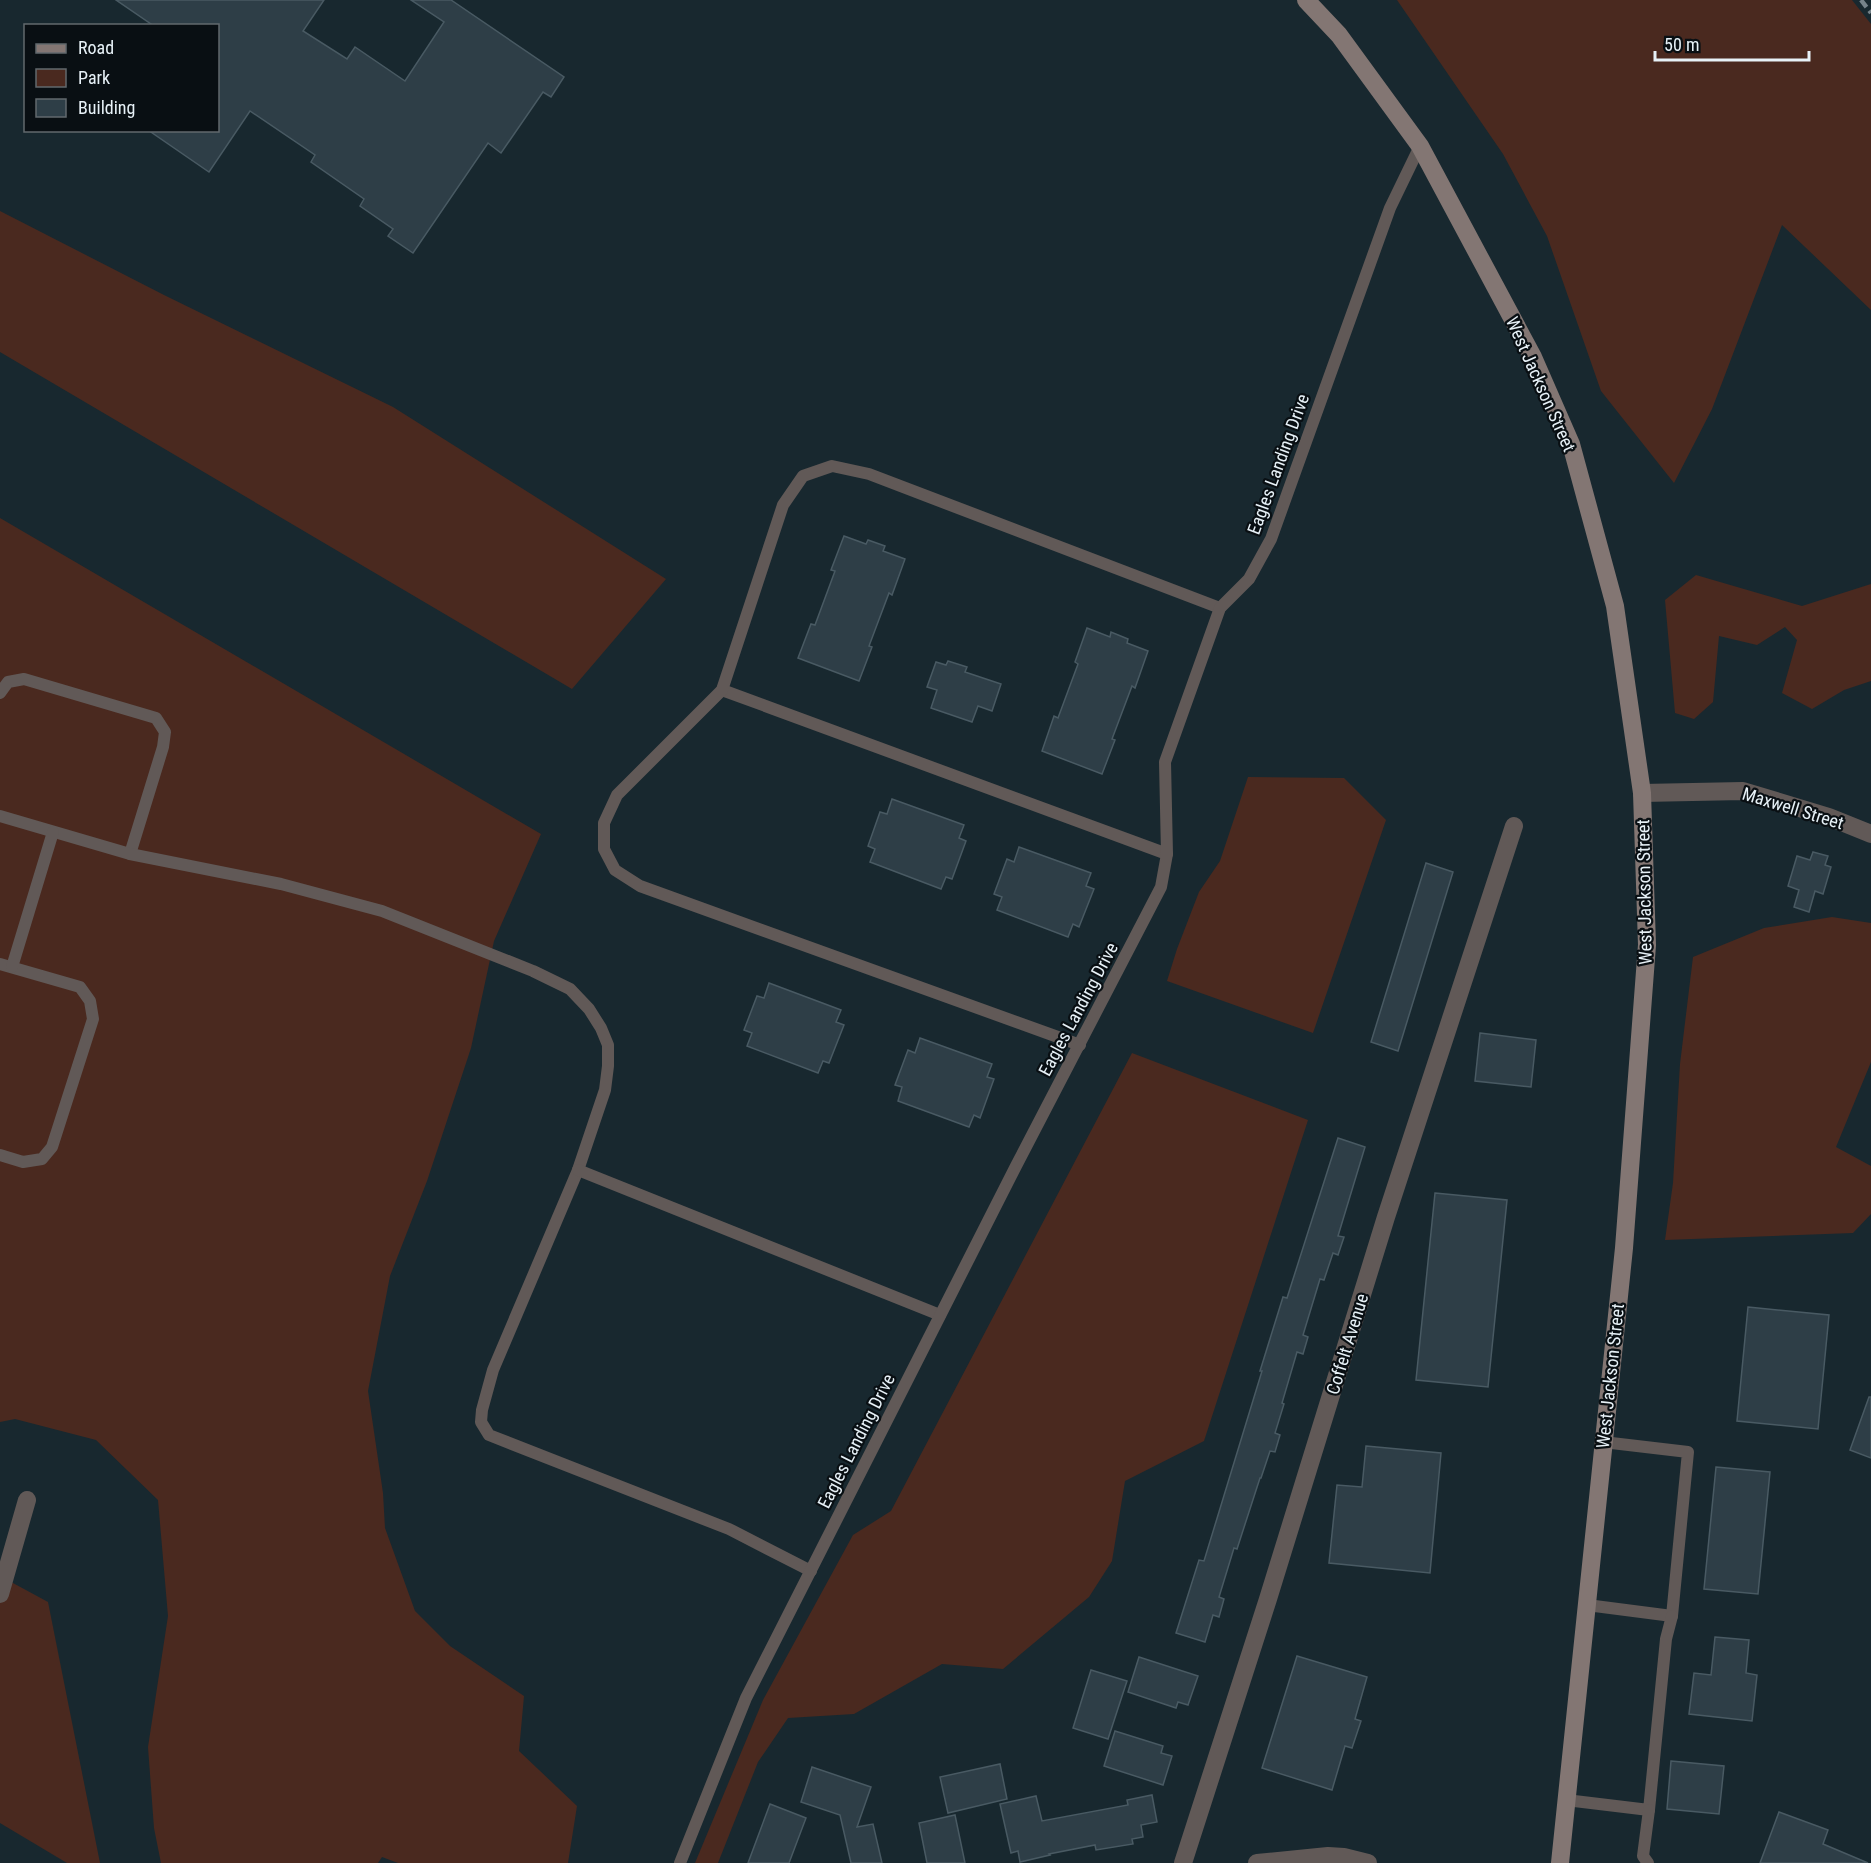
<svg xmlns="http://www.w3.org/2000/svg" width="1871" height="1863" viewBox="0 0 1871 1863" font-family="'Roboto Condensed',sans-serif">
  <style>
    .green { fill: #4a291f }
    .building { fill: #2e3e47; stroke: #495a63; stroke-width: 1.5 }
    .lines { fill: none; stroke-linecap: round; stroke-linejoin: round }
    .lane { stroke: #615957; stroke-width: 12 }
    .street { stroke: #615957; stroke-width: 18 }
    .secondary { stroke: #837673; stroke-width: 18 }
    .rail { stroke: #76838a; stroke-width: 4.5; stroke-dasharray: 9 4.5; stroke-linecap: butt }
    .labels { text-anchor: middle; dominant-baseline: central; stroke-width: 4.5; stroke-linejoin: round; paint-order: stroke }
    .street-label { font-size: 18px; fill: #e7f1f7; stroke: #090f13 }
  </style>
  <rect width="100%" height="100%" fill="#18282f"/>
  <g class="green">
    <path d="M 1397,0 L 1852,0 L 1871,24 L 1871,310 L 1782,225 L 1712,409 L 1674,483 L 1601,391 L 1547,236 L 1503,154 Z"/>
    <path d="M 0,211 L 164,295 L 393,407 L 666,579 L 572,689 L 0,352 Z"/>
    <path d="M 0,518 L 541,834 L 494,941 L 471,1048 L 427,1181 L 390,1276 L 368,1391 L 383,1493 L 385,1528 L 415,1611 L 450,1646 L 524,1696 L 519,1751 L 577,1806 L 568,1863 L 398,1863 L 382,1857 L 378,1863 L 161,1863 L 154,1828 L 148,1747 L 168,1616 L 158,1500 L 96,1440 L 15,1419 L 0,1422 Z"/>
    <path d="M 1696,575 L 1802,606 L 1871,584 L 1871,681 L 1844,690 L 1812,709 L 1782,693 L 1797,640 L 1785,627 L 1757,645 L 1719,636 L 1713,702 L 1694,719 L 1675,713 L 1665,600 Z"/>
    <path d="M 1248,777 L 1344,778 L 1386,820 L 1313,1033 L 1167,981 L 1177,949 L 1199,892 L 1220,861 Z"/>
    <path d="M 1832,917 L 1871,923 L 1871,1062 L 1836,1147 L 1871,1166 L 1871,1214 L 1853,1233 L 1665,1240 L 1673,1183 L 1680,1064 L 1693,957 L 1764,928 Z"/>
    <path d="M 1132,1053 L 1308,1120 L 1204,1441 L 1125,1481 L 1112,1561 L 1089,1597 L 1003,1669 L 942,1664 L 854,1714 L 788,1718 L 758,1762 L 718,1863 L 695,1863 L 763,1700 L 853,1535 L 891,1511 Z"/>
    <path d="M 0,1576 L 48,1602 L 100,1863 L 67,1863 L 0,1823 Z"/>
  </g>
  <g class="building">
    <path d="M 116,0 L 324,0 L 303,31 L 347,59 L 355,47 L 405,81 L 444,22 L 411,0 L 451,0 L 564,77 L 551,97 L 543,92 L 501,153 L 488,143 L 413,253 L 388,236 L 393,229 L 360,206 L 364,199 L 311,162 L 315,155 L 250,111 L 209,172 L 148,130 L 218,130 L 218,26 L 154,26 Z"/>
    <path d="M 844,536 L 866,544 L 868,540 L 885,546 L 883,551 L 905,559 L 892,595 L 889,593 L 869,646 L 872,647 L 859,681 L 798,658 L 811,624 L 815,625 L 835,571 L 831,570 Z"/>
    <path d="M 1087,628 L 1110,637 L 1111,632 L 1128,639 L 1127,643 L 1148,651 L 1135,688 L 1132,686 L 1112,739 L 1115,740 L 1102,774 L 1042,751 L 1054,716 L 1058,718 L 1078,664 L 1075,662 Z"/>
    <path d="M 948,661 L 967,667 L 965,672 L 1001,684 L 992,711 L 978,706 L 972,722 L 931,708 L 937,690 L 927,687 L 936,662 L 946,665 Z"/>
    <path d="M 892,799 L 964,825 L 959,838 L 966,841 L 952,879 L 946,877 L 941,889 L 870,862 L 875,849 L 868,846 L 880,812 L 887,814 Z"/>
    <path d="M 1019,847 L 1091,873 L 1086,886 L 1094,889 L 1079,927 L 1073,924 L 1068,937 L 997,910 L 1002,897 L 994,894 L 1007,859 L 1014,862 Z"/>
    <path d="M 1813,852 L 1828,856 L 1825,865 L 1831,867 L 1823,894 L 1815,891 L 1809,912 L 1794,907 L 1799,890 L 1788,886 L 1797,856 L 1810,860 Z"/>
    <path d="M 1426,863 L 1453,872 L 1398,1051 L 1371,1042 Z"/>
    <path d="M 769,983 L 841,1010 L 836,1022 L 844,1025 L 829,1063 L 823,1061 L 818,1073 L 747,1046 L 752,1033 L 744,1030 L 757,996 L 764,998 Z"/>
    <path d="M 1480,1033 L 1536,1040 L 1531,1087 L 1475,1081 Z"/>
    <path d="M 920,1038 L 992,1064 L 987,1077 L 994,1079 L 980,1118 L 974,1115 L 969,1127 L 898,1101 L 902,1087 L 895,1085 L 908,1050 L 915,1053 Z"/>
    <path d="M 1338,1138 L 1365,1147 L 1338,1236 L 1344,1237 L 1338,1255 L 1333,1253 L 1324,1280 L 1320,1279 L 1303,1335 L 1308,1337 L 1303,1354 L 1297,1352 L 1282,1403 L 1284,1404 L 1275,1433 L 1280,1435 L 1275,1452 L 1270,1451 L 1261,1478 L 1260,1478 L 1237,1549 L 1234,1548 L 1219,1597 L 1224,1599 L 1219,1617 L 1213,1615 L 1205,1642 L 1176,1633 L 1199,1560 L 1204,1561 L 1262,1371 L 1260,1371 L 1283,1297 L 1287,1298 Z"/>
    <path d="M 1435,1193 L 1507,1200 L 1488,1387 L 1416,1380 Z"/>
    <path d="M 1748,1307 L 1829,1315 L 1818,1429 L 1737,1421 Z"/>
    <path d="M 1869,1397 L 1871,1397 L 1871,1458 L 1850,1450 Z"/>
    <path d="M 1366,1446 L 1441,1453 L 1430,1573 L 1329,1563 L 1337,1485 L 1362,1487 Z"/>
    <path d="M 1716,1467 L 1770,1472 L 1758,1594 L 1704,1589 Z"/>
    <path d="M 1715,1637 L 1749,1640 L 1746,1673 L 1757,1675 L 1752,1721 L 1689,1714 L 1694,1673 L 1711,1675 Z"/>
    <path d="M 1297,1656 L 1367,1677 L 1355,1719 L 1361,1721 L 1352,1748 L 1345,1746 L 1332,1790 L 1262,1768 Z"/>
    <path d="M 1139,1657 L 1198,1676 L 1188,1705 L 1178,1702 L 1176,1708 L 1128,1692 Z"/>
    <path d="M 1091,1670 L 1127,1681 L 1108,1739 L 1073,1728 Z"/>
    <path d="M 1115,1731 L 1163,1746 L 1161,1753 L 1172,1756 L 1163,1785 L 1104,1766 Z"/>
    <path d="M 1671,1761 L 1724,1766 L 1719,1814 L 1667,1809 Z"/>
    <path d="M 1000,1764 L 1007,1799 L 948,1813 L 940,1777 Z"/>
    <path d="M 812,1767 L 871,1787 L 857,1827 L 873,1824 L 882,1863 L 851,1863 L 840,1815 L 801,1802 Z"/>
    <path d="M 1152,1795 L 1157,1822 L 1141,1825 L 1143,1837 L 1132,1839 L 1133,1844 L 1096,1850 L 1095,1845 L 1049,1854 L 1050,1855 L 1020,1862 L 1018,1851 L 1011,1853 L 1000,1804 L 1036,1796 L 1042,1821 L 1128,1805 L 1127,1800 Z"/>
    <path d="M 770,1804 L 806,1818 L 789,1863 L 748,1863 Z"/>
    <path d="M 1779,1812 L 1828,1830 L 1823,1844 L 1868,1863 L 1760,1863 Z"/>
    <path d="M 955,1815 L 965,1863 L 927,1863 L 919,1823 Z"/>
  </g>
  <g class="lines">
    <g class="lane">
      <path d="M 722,690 L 1167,854"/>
      <path d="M 0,693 L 8,682 L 24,679 L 156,718 L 165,732 L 163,747 L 130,854"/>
      <path d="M 0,816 L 130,854 L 281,884 L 382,911 L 533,971 L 570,989 L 589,1009 L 601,1028 L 608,1045 L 608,1066 L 605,1090 L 578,1170 L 493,1370 L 482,1410 L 481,1422 L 489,1435 L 729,1529 L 811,1571"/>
      <path d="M 0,964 L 80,987 L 90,1001 L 93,1019 L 52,1147 L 42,1159 L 23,1162 L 0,1155"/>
      <path d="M 12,967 L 53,832"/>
      <path d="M 1080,1045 L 640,886 L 615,870 L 604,849 L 604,823 L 617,795 L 722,690 L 783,505 L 803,476 L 832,466 L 869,474 L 1220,608"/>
      <path d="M 578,1170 L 940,1315"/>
      <path d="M 1587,1605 L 1672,1616 L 1688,1452 L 1603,1442"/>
      <path d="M 1566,1800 L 1649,1810 L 1666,1639 L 1672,1616"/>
      <path d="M 680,1863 L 746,1698 L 1016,1166 L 1161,887 L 1167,854 L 1165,762 L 1220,608 L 1249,579 L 1271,539 L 1390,208 L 1420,146"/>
      <path d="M 1648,1863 L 1643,1856 L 1649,1810"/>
    </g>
    <g class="street">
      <path d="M 1642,793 L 1743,791 L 1829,817 L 1871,834"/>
      <path d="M 0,1594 L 27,1500"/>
      <path d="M 1183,1863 L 1268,1599 L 1386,1217 L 1514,826"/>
      <path d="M 1257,1863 L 1328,1856 L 1344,1857 L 1368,1863"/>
    </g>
    <path class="secondary" d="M 1306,0 L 1339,35 L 1420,146 L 1533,357 L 1571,444 L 1615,606 L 1642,793 L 1647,945 L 1624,1248 L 1560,1863"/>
    <path class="rail" d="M 1861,0 L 1871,13"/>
  </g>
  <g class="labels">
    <g class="street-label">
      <text transform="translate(1541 384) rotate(66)">West Jackson Street</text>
      <text transform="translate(1278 464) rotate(-70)">Eagles Landing Drive</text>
      <text transform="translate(1793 808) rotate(17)">Maxwell Street</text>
      <text transform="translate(1644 892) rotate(-91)">West Jackson Street</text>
      <text transform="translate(1078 1009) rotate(-62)">Eagles Landing Drive</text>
      <text transform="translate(1347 1344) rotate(-73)">Coffelt Avenue</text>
      <text transform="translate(1610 1376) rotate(-84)">West Jackson Street</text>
      <text transform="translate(856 1441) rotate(-63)">Eagles Landing Drive</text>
    </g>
  </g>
  <rect x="24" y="24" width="195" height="108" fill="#090f13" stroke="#62696e" stroke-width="1.5"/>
  <rect x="36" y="44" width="30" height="9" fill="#837673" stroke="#62696e" stroke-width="1.5"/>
  <text x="78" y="54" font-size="18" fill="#e7f1f7">Road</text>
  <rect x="36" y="69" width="30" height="18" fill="#4a291f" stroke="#62696e" stroke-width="1.5"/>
  <text x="78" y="84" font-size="18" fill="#e7f1f7">Park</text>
  <rect x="36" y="99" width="30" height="18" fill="#2e3e47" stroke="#62696e" stroke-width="1.5"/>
  <text x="78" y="114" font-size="18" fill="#e7f1f7">Building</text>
  <path d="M1655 51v9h154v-9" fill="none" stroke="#e7f1f7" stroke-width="3"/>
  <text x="1664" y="51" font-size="18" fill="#e7f1f7" stroke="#090f13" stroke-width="4.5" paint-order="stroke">50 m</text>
</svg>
